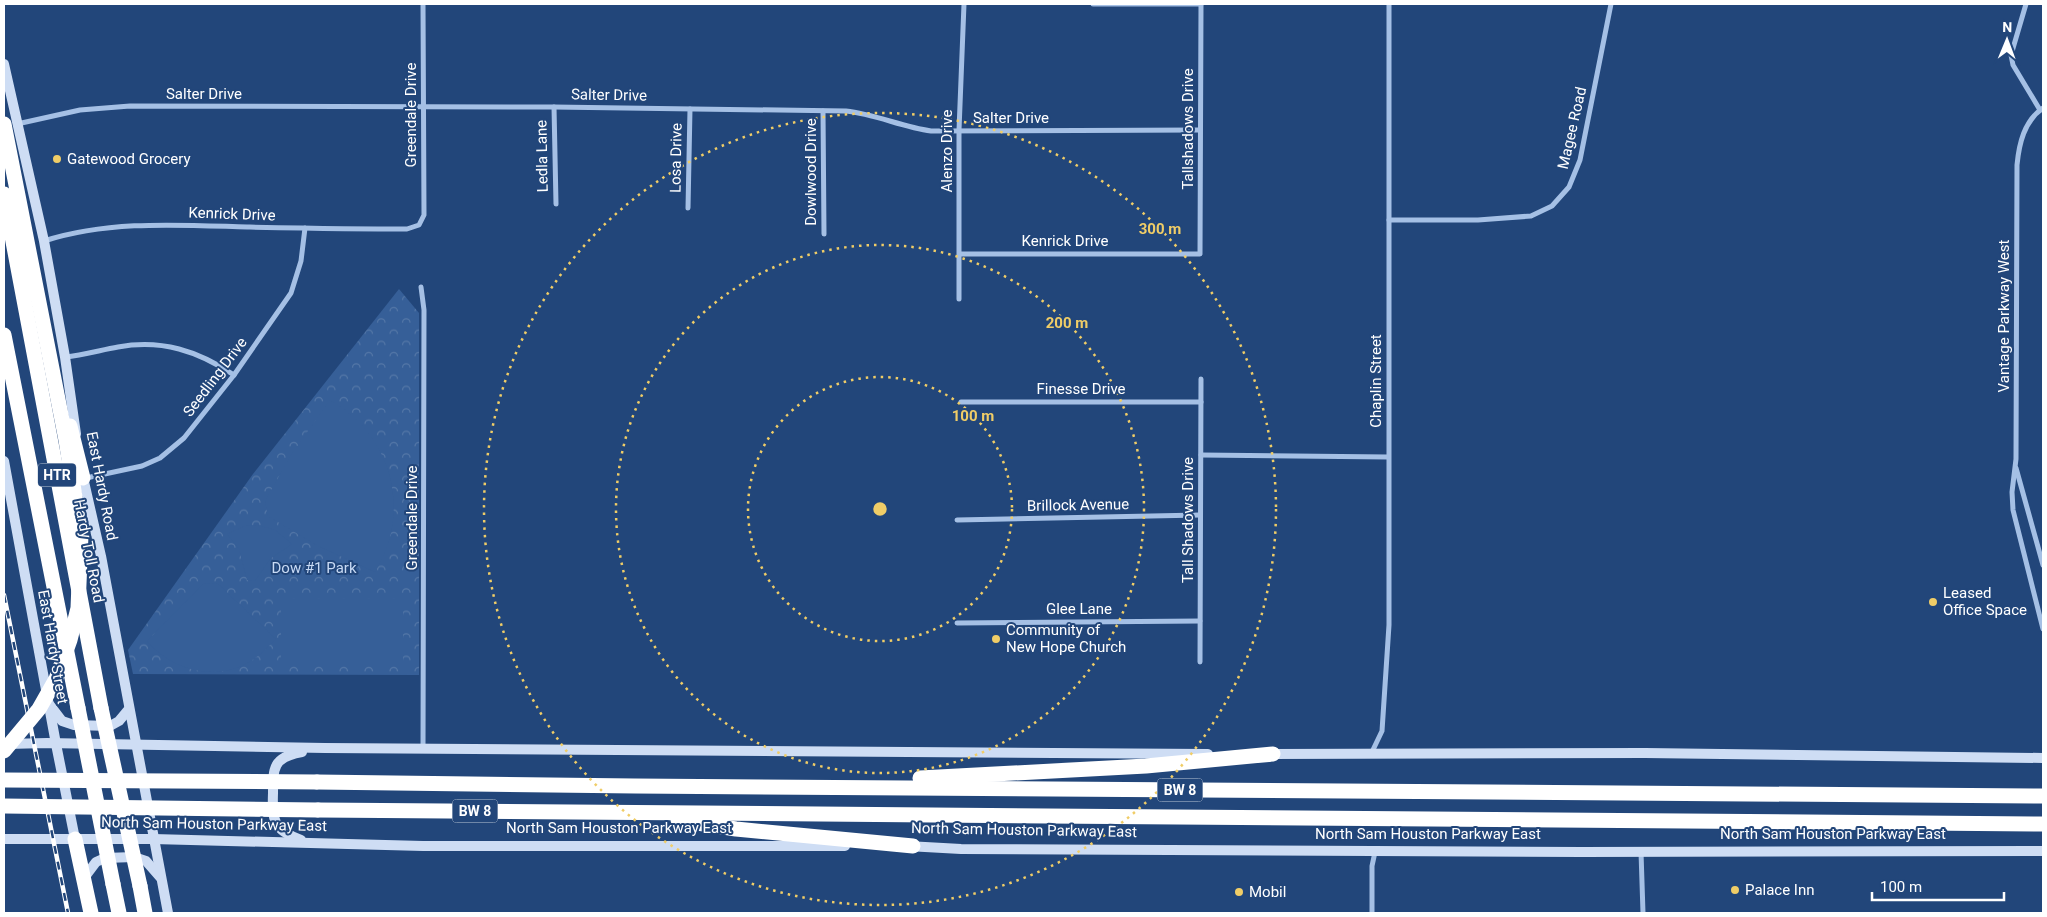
<svg xmlns="http://www.w3.org/2000/svg" width="2047" height="917" viewBox="0 0 2047 917" font-family="Roboto,sans-serif">
  <style>
    .park { fill: url(#park-crowns) }
    .garden { fill: #365f98 }
    .lines { fill: none; stroke-linecap: round; stroke-linejoin: round }
    .minor { stroke: #a5c0e5; stroke-width: 5 }
    .secondary { stroke: #ceddf4; stroke-width: 10 }
    .motorway { stroke: #fff; stroke-width: 15 }
    .rail-casing { stroke: #fff; stroke-width: 4.5 }
    .rail { stroke: #22467a; stroke-width: 2.5; stroke-dasharray: 8; stroke-linecap: butt }
    .motorway-bridge { stroke: #fff; stroke-width: 15 }
    .ring { fill: none; stroke: #f0cd67; stroke-width: 2.5; stroke-dasharray: 2.5 5 }
    .poi-dot { fill: #f0cd67; stroke: #22467a; stroke-width: 2 }
    .labels { text-anchor: middle; dominant-baseline: central; stroke-width: 4; stroke-linejoin: round; paint-order: stroke }
    .shield { fill: #22467a; stroke: #bdc8d7; stroke-width: 1 }
    .shield-label { font-size: 14px; font-weight: bold; fill: #fff }
    .street-label { font-size: 15px; fill: #fff; stroke: #22467a }
    .poi-label { font-size: 15px; fill: #fff; stroke: #22467a; text-anchor: start }
    .park-label { font-size: 15px; fill: #c8daf4; stroke: #22467a }
    .centre { fill: #f0cd67; stroke: #22467a; stroke-width: 2.5 }
    .ring-label { font-size: 15px; text-anchor: middle; font-weight: bold; fill: #f0cd67; stroke: #22467a; stroke-width: 4; stroke-linejoin: round; paint-order: stroke }
  </style>
  <defs>
    <pattern id="park-crowns" width="20" height="18" patternUnits="userSpaceOnUse" patternTransform="scale(1.25)"><rect width="20" height="18" fill="#365f98"/><path d="M2 6a3 3 0 1 1 6 0M12 15a3 3 0 1 1 6 0" fill="none" stroke="#5477a7"/></pattern>
  </defs>
  <rect width="100%" height="100%" fill="#22467a"/>
  <path class="park" d="M 399,289 L 419,313 L 419,675 L 133,674 L 128,650 L 253,474 Z"/>
  <g class="garden">
    <path d="M 330,400 C 378,427 404,482 390,537 C 387,549 381,561 375,572 L 318,546 L 268,516 L 265,501 L 291,455 Z"/>
    <path d="M 258,525 L 275,530 L 292,544 L 270,559 L 255,581 L 247,580 L 239,549 L 227,534 L 245,526 Z"/>
    <path d="M 204,583 L 218,584 L 276,639 C 266,649 255,660 242,666 C 208,680 170,668 147,641 Z"/>
    <rect x="281" y="599" width="122" height="64"/>
  </g>
  <g class="lines">
    <g class="minor">
      <path d="M 1093,4 L 1201,4"/>
      <path d="M 2026,4 L 2011,55 L 2013,65 L 2040,110"/>
      <path d="M 554,107 L 556,204"/>
      <path d="M 2043,108 C 2024,121 2019,144 2017,165 L 2016,459 L 2012,492 L 2013,510 L 2043,629"/>
      <path d="M 823,111 L 824,234"/>
      <path d="M 17,124 L 80,110 L 130,106 L 554,107 L 846,111 C 875,114 902,127 931,131 L 1200,130"/>
      <path d="M 688,208 L 690,109"/>
      <path d="M 1389,220 L 1478,220 L 1531,216 L 1552,206 L 1569,187 L 1580,160 L 1611,4"/>
      <path d="M 44,241 C 110,220 179,225 247,227 C 301,228 354,229 407,229 L 419,225 L 424,215 L 423,4"/>
      <path d="M 960,254 L 1200,254 L 1201,4"/>
      <path d="M 421,287 L 424,310 L 423,749"/>
      <path d="M 959,299 L 959,130 L 964,4"/>
      <path d="M 65,357 C 83,355 101,350 118,347 C 162,339 198,351 234,375"/>
      <path d="M 961,402 L 1201,402"/>
      <path d="M 1201,455 L 1388,457"/>
      <path d="M 2016,468 L 2043,565"/>
      <path d="M 86,478 L 142,466 L 160,458 L 184,438 L 234,375 L 291,293 L 301,261 L 305,228"/>
      <path d="M 957,520 L 1200,515"/>
      <path d="M 957,623 L 1200,621"/>
      <path d="M 1200,662 L 1201,379"/>
      <path d="M 1371,754 L 1382,731 L 1389,625 L 1389,4"/>
      <path d="M 1641,852 L 1643,913"/>
      <path d="M 1372,913 L 1372,866 L 1375,852"/>
    </g>
    <g class="secondary">
      <path d="M 4,64 L 44,241 L 65,357 L 76,434"/>
      <path d="M 4,461 L 56,744 L 75,839"/>
      <path d="M 82,473 L 101,556 L 168,913"/>
      <path d="M 49,704 L 62,721 L 74,725 L 110,726 L 119,721 L 129,709"/>
      <path d="M 7,744 L 47,743 L 325,748 L 1208,754"/>
      <path d="M 1267,754 L 1645,753 L 2043,758"/>
      <path d="M 4,839 L 153,839 L 423,846 L 845,846"/>
      <path d="M 301,840 C 273,830 272,820 273,793 C 273,768 273,757 302,752"/>
      <path d="M 907,846 L 961,849 L 1582,852 L 2043,851"/>
      <path d="M 84,878 L 96,862 L 105,858 L 134,857 L 146,861 L 160,877"/>
    </g>
    <g class="motorway">
      <path d="M 4,194 L 101,708"/>
      <path d="M 4,335 L 78,708"/>
      <path d="M 70,426 L 83,478"/>
      <path d="M 920,778 L 1146,766 L 1273,754"/>
      <path d="M 317,782 L 635,786 L 2043,796"/>
      <path d="M 318,810 L 2043,824"/>
      <path d="M 678,820 L 736,829 L 913,846"/>
      <path d="M 75,839 L 91,913"/>
      <path d="M 113,884 L 119,913"/>
      <path d="M 140,886 L 145,913"/>
    </g>
    <defs>
      <path id="rail" d="M 4,595 L 68,913"/>
    </defs>
    <use href="#rail" class="rail-casing"/>
    <use href="#rail" class="rail"/>
    <g class="motorway-bridge">
      <path d="M 4,124 L 66,440 L 81,535 L 78,608 L 70,640 L 56,679 L 39,709 L 4,751"/>
      <path d="M 78,708 L 113,884"/>
      <path d="M 101,708 L 140,886"/>
      <path d="M 4,780 L 317,782"/>
      <path d="M 4,806 L 318,810"/>
    </g>
  </g>
  <g class="ring">
    <circle cx="880" cy="509" r="132"/>
    <circle cx="880" cy="509" r="264"/>
    <circle cx="880" cy="509" r="396"/>
  </g>
  <g class="poi-dot">
    <circle cx="57" cy="159" r="5"/>
    <circle cx="1933" cy="602" r="5"/>
    <circle cx="996" cy="639" r="5"/>
    <circle cx="1735" cy="890" r="5"/>
    <circle cx="1239" cy="892" r="5"/>
  </g>
  <g class="labels">
    <g class="shield">
      <rect x="38" y="463.5" width="38" height="23" rx="4"/>
      <rect x="1157.5" y="778.5" width="45" height="23" rx="4"/>
      <rect x="452.5" y="799.5" width="45" height="23" rx="4"/>
    </g>
    <g class="shield-label">
      <text x="57" y="475">HTR</text>
      <text x="1180" y="790">BW 8</text>
      <text x="475" y="811">BW 8</text>
    </g>
    <g class="street-label">
      <text x="204" y="94">Salter Drive</text>
      <text transform="translate(609 95) rotate(1)">Salter Drive</text>
      <text transform="translate(411 115) rotate(-90)">Greendale Drive</text>
      <text x="1011" y="118">Salter Drive</text>
      <text transform="translate(1572 128) rotate(-77)">Magee Road</text>
      <text transform="translate(1188 129) rotate(-90)">Tallshadows Drive</text>
      <text transform="translate(947 151) rotate(-90)">Alenzo Drive</text>
      <text transform="translate(542 156) rotate(-91)">Ledla Lane</text>
      <text transform="translate(676 158) rotate(-89)">Losa Drive</text>
      <text transform="translate(811 172) rotate(-90)">Dowlwood Drive</text>
      <text transform="translate(232 214) rotate(2)">Kenrick Drive</text>
      <text x="1065" y="241">Kenrick Drive</text>
      <text transform="translate(2004 316) rotate(-90)">Vantage Parkway West</text>
      <text transform="translate(215 377) rotate(-53)">Seedling Drive</text>
      <text transform="translate(1376 381) rotate(-90)">Chaplin Street</text>
      <text x="1081" y="389">Finesse Drive</text>
      <text transform="translate(102 486) rotate(79)">East Hardy Road</text>
      <text transform="translate(1078 505) rotate(-1)">Brillock Avenue</text>
      <text transform="translate(412 518) rotate(-90)">Greendale Drive</text>
      <text transform="translate(1188 520) rotate(-90)">Tall Shadows Drive</text>
      <text transform="translate(89 551) rotate(79)">Hardy Toll Road</text>
      <text x="1079" y="609">Glee Lane</text>
      <text transform="translate(53 647) rotate(80)">East Hardy Street</text>
      <text transform="translate(214 824) rotate(1)">North Sam Houston Parkway East</text>
      <text x="619" y="828">North Sam Houston Parkway East</text>
      <text transform="translate(1024 830) rotate(1)">North Sam Houston Parkway East</text>
      <text x="1428" y="834">North Sam Houston Parkway East</text>
      <text x="1833" y="834">North Sam Houston Parkway East</text>
    </g>
    <g class="poi-label">
      <text x="67" y="159">Gatewood Grocery</text>
      <text x="1943" y="593">Leased<tspan x="1943" dy="17">Office Space</tspan></text>
      <text x="1006" y="630">Community of<tspan x="1006" dy="17">New Hope Church</tspan></text>
      <text x="1745" y="890">Palace Inn</text>
      <text x="1249" y="892">Mobil</text>
    </g>
    <g class="park-label">
      <text x="314" y="568">Dow #1 Park</text>
    </g>
  </g>
  <circle cx="880" cy="509" r="8" class="centre"/>
  <g class="ring-label">
    <text x="1160" y="234">300 m</text>
    <text x="1067" y="328">200 m</text>
    <text x="973" y="421">100 m</text>
  </g>
  <rect width="2047" height="917" fill="none" stroke="#ffffff" stroke-width="10"/>
  <g transform="translate(2007 40) rotate(1)" stroke="#22467a" stroke-width="4" paint-order="stroke">
  <path d="M0-4L9 19L0 12L-9 19Z" fill="#ffffff"/>
  <text y="-8" font-size="14" font-weight="bold" text-anchor="middle" fill="#ffffff">N</text>
  </g>
  <path d="M1872 892v8h132v-8" fill="none" stroke="#ffffff" stroke-width="2.5"/>
  <text x="1880" y="892" font-size="15" fill="#ffffff" stroke="#22467a" stroke-width="4" paint-order="stroke">100 m</text>
</svg>
